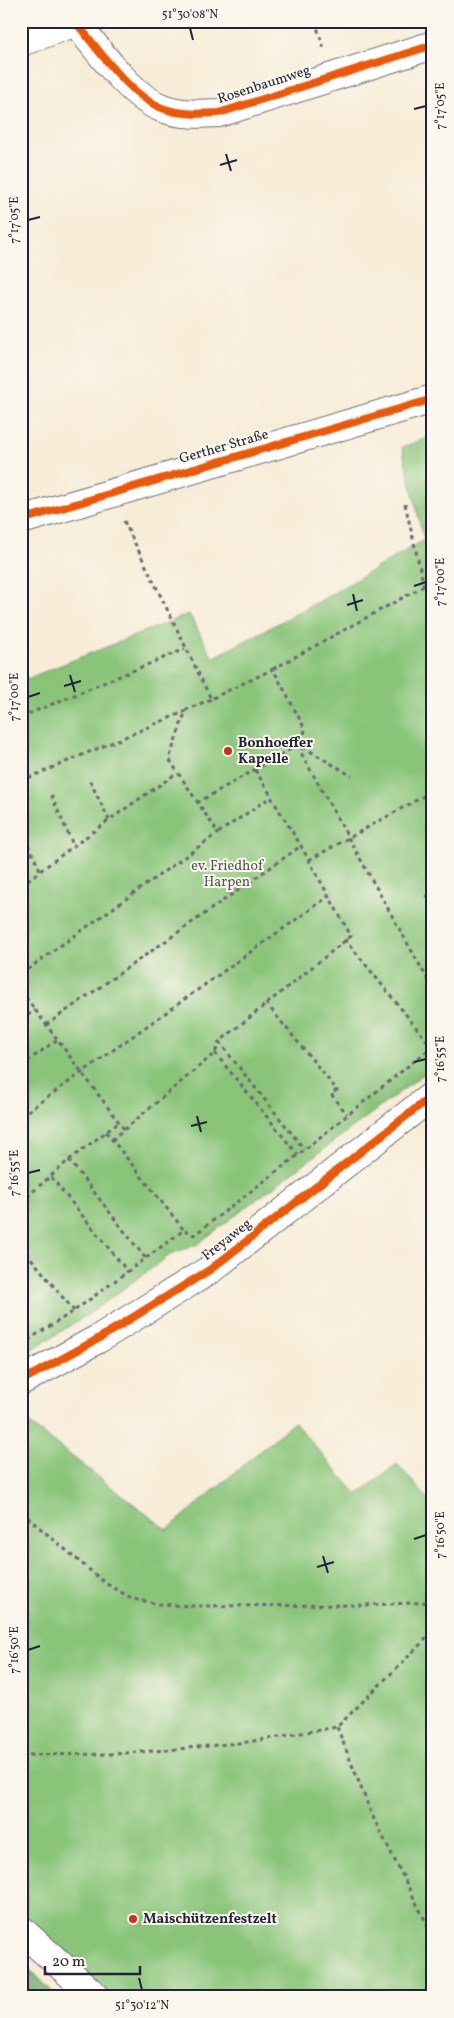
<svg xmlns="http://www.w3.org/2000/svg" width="454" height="2018" viewBox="0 0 454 2018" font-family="Vollkorn,serif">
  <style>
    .green { fill: #89c479; stroke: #56735a }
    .forest { fill: #6eaa69; stroke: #486652 }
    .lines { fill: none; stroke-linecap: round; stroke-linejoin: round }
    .minor-casing { stroke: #6d6972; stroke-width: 30 }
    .path { stroke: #6d6972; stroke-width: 3; stroke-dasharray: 4 4; stroke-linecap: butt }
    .minor { stroke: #fff; stroke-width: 28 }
    .cycleway-casing { stroke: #fbf7ec; stroke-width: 11 }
    .cycleway { stroke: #e8590c; stroke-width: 8 }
    .ticks { fill: none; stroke: #22223b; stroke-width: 2 }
    .poi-dot { fill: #c8321e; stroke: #fbf7ec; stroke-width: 2 }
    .labels { text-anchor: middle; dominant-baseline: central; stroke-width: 4; stroke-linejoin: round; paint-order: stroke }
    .street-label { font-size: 14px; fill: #22223b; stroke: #fbf7ec }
    .poi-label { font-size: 14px; font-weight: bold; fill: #22223b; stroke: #fbf7ec; text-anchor: start }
    .park-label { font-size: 14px; fill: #465b51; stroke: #fbf7ec }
    .neatline { fill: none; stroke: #22223b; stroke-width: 2 }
    .ticks-label { font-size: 12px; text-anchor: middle; fill: #22223b }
  </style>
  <rect width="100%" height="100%" fill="#fbf7ec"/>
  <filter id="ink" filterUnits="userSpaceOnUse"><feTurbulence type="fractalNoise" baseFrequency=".02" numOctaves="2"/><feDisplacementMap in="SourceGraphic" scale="10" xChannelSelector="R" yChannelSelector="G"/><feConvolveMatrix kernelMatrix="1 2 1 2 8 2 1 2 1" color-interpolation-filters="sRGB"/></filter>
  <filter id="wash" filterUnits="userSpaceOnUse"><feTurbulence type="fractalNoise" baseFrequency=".0096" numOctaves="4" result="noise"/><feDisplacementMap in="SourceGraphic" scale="20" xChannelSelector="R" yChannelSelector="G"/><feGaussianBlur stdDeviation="1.12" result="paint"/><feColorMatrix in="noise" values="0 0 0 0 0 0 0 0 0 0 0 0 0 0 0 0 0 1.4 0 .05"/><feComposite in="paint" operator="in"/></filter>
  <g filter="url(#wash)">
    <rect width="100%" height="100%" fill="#f7ecd7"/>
    <g class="green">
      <path d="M 433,436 L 433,1067 L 196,1245 L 173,1253 L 84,1317 L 21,1356 L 21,681 L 189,614 L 213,658 L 318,602 L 424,540 L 402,447 Z"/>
      <path d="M 21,1417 L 167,1530 L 294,1422 L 357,1495 L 397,1464 L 433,1505 L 433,1997 L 113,1997 L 21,1912 Z"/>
    </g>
    <path class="forest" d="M 21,1961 L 58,1997 L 21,1997 Z"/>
  </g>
  <g filter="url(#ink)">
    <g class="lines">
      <defs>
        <g id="minor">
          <path d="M 75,21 C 96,47 131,97 162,108 C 180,115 200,114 219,113 L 433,45"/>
          <path d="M 21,42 L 76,22"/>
          <path d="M 21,520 L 433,399"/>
          <path d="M 21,1381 L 98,1339 L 211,1269 L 433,1095"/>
          <path d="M 21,1930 L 96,1997"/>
        </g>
      </defs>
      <use href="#minor" class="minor-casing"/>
      <g class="path">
        <path d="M 315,21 L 324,49"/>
        <path d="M 405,504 L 424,586 L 433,602"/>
        <path d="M 124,521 L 211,699 L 273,669 L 305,729 L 301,753 L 433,989"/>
        <path d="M 273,669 L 433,581"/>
        <path d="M 21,717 L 185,649"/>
        <path d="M 303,747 L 352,776"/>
        <path d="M 255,770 L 272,797"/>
        <path d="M 21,781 L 186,711"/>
        <path d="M 90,781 L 109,820"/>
        <path d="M 51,795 L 74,847"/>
        <path d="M 197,803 L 303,742"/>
        <path d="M 21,830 L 41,872"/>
        <path d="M 309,860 L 433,791"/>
        <path d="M 21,885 L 109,820 L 177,773"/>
        <path d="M 427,895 L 433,905"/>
        <path d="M 345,939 L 432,1047"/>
        <path d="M 21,974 L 218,833"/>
        <path d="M 21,991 L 124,1129"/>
        <path d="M 266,1003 L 337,1090 L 331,1094 L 347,1114"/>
        <path d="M 21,1020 L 35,1010"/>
        <path d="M 46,1025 L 301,846"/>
        <path d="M 219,1042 L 304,1149"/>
        <path d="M 215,1053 L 298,1155"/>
        <path d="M 21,1066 L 58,1039"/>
        <path d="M 21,1116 L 329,896"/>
        <path d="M 106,1132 L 184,1230"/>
        <path d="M 112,1140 L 215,1053 L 219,1042 L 351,936 L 301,846 L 271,797 L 218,833 L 169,759 L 186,710 L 211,699"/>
        <path d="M 69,1160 L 146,1259"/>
        <path d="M 51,1177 L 128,1272"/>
        <path d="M 21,1202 L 69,1160 L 119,1122"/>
        <path d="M 21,1246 L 74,1311"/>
        <path d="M 28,1340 L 74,1311 L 184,1230 L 194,1235 L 298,1155 L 433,1046"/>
        <path d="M 21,1512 L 105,1583 L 133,1599 L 159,1604 L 190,1606 L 367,1605 L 433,1602"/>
        <path d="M 337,1727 L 372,1815 L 433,1936"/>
        <path d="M 21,1755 L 113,1754 L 167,1750 L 248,1742 L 337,1727 L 433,1632"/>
      </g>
      <use href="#minor" class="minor"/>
      <defs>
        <g id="cycleway">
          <path d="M 75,21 C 96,47 131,97 162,108 C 180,115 200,114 219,113 L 433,45"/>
          <path d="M 21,520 L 433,399"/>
          <path d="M 21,1381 L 98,1339 L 211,1269 L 433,1095"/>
        </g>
      </defs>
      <use href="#cycleway" class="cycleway-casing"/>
      <use href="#cycleway" class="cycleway"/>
    </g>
  </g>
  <path class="ticks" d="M 190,28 L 193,40M 414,109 L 426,106M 226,154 L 231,171M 220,165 L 237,160M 28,220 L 40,217M 414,586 L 426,582M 353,594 L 357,611M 347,605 L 363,600M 70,675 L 75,692M 64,686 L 81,681M 28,697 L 40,693M 414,1062 L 426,1059M 197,1116 L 201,1132M 191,1126 L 207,1122M 28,1173 L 40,1170M 414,1539 L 426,1535M 323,1556 L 328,1573M 317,1567 L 334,1562M 28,1650 L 40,1646M 139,1978 L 142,1990"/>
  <g class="poi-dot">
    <circle cx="228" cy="751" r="5"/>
    <circle cx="133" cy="1919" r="5"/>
  </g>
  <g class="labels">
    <g class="street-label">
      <text transform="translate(264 85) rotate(-18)">Rosenbaumweg</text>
      <text transform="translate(224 447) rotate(-16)">Gerther Straße</text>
      <text transform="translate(227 1240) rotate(-38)">Freyaweg</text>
    </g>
    <g class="poi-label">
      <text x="238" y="743">Bonhoeffer<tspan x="238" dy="16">Kapelle</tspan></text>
      <text x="143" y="1919">Maischützenfestzelt</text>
    </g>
    <g class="park-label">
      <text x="227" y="866">ev. Friedhof<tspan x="227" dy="16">Harpen</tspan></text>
    </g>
  </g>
  <rect width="454" height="2018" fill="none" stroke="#fbf7ec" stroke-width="55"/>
  <path d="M45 1966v8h95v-8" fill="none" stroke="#22223b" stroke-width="2.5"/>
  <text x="52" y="1966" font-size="15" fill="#22223b" stroke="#fbf7ec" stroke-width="4" paint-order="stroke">20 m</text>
  <rect x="28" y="28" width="398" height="1962" class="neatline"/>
  <g class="ticks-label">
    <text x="190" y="18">51°30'08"N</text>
    <text transform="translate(440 106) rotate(-90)" y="4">7°17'05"E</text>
    <text transform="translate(14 220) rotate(-90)" y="4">7°17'05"E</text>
    <text transform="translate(440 582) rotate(-90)" y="4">7°17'00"E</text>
    <text transform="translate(14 697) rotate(-90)" y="4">7°17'00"E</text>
    <text transform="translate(440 1059) rotate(-90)" y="4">7°16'55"E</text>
    <text transform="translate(14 1173) rotate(-90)" y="4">7°16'55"E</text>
    <text transform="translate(440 1535) rotate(-90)" y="4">7°16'50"E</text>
    <text transform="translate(14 1650) rotate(-90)" y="4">7°16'50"E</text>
    <text x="142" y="2009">51°30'12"N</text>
  </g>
</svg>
